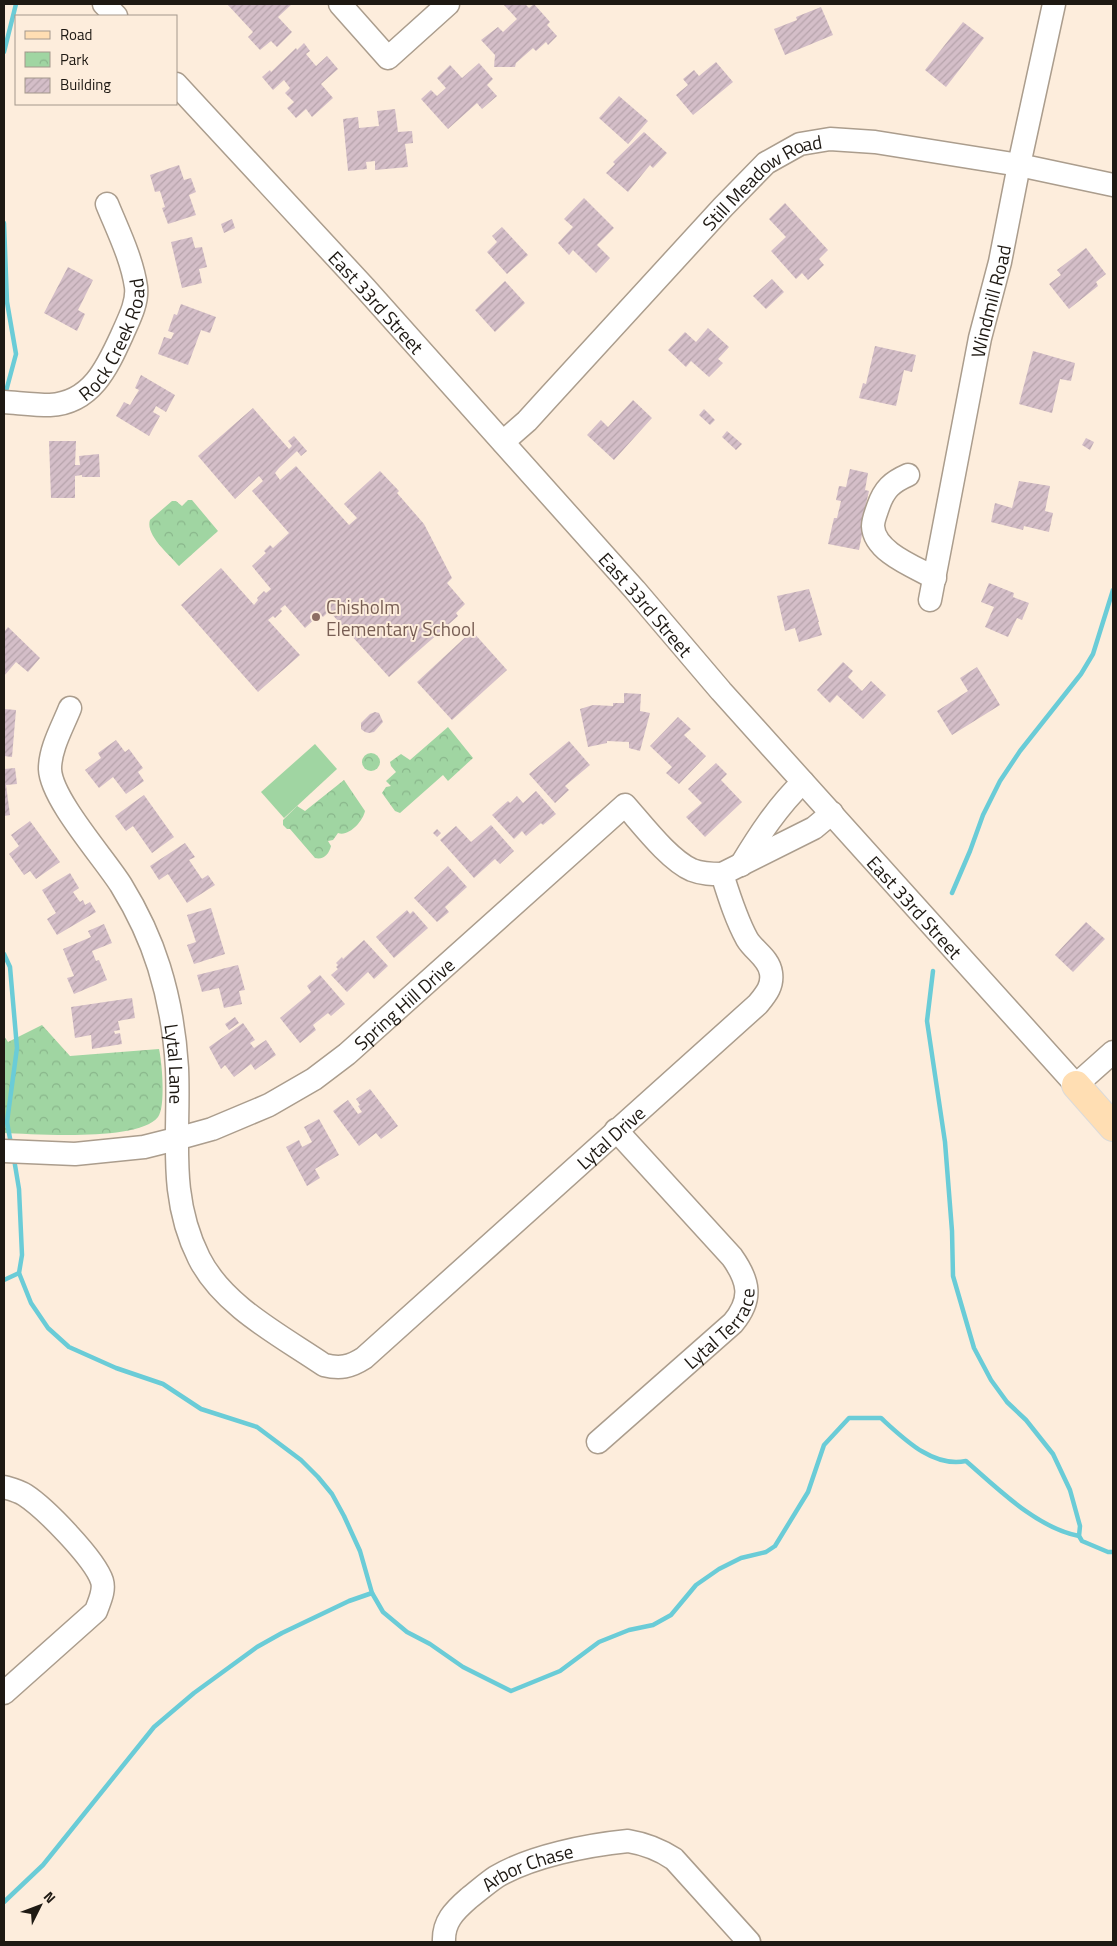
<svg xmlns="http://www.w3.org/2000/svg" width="1117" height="1946" viewBox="0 0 1117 1946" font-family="'Titillium Web',sans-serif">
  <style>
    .grass { fill: #a0d5a2 }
    .park { fill: url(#park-crowns) }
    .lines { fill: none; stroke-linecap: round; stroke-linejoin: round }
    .stream { stroke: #6accd7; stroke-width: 4.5 }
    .building { fill: url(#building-hatch) }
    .minor-casing { stroke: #ab9d8d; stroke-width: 25 }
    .major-casing { stroke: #dbdad9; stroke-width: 30 }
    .minor { stroke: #fff; stroke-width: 22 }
    .major { stroke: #ffdeb3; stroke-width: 28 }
    .education-dot { fill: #8d6e63; stroke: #fdeddc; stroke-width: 2 }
    .labels { text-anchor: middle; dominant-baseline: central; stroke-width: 4; stroke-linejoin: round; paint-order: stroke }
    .street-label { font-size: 19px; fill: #1e1913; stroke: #fdeddc }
    .education-label { font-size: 19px; fill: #785e54; stroke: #fdeddc; text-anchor: start }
  </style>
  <defs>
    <pattern id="park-crowns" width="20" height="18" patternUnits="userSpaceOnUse" patternTransform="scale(1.25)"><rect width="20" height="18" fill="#a0d5a2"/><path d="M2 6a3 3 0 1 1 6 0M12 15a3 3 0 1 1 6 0" fill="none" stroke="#89b68b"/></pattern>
    <pattern id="building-hatch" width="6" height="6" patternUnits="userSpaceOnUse" patternTransform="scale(1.25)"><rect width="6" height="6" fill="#d4bec8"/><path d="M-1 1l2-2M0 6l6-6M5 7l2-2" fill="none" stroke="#b6a3ab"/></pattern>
  </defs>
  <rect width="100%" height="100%" fill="#fdeddc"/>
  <path class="grass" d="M 315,744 L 337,769 L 284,818 L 261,792 Z"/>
  <g class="park">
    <path d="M 188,500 L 192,500 L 218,531 L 179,566 C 170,555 145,535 150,520 L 172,501 L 176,501 L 182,506 Z"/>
    <path d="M 448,727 L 473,758 L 448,781 L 443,775 L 400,813 L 395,811 L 382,793 L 386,787 L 391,786 L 386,781 L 396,772 L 391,766 L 390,762 L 401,754 L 410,760 Z"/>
    <circle cx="371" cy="762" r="9"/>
    <path d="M 344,780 L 365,811 C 363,821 349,837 338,833 L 333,840 L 328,841 L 331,846 C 329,854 324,860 315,858 L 290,829 L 287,829 L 283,825 L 283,820 L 297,806 L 305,811 Z"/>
    <path d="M 42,1025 L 70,1056 L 159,1049 C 162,1062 166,1107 158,1117 C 138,1142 35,1134 4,1133 L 4,1036 L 8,1042 Z"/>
  </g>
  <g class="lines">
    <g class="stream">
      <path d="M 4,52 L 16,4"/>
      <path d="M 4,223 L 7,302 L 16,354 L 5,395"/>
      <path d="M 952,893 L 970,851 L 983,815 L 1000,781 L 1020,751 L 1081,674 L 1093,654 L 1113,590"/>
      <path d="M 4,954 L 10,967 L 17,1048 L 7,1122 L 11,1144"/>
      <path d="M 933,971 L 927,1021 L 945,1142 L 952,1231 L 953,1276 L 974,1348 L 991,1380 L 1007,1402 L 1026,1420 L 1053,1454 L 1070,1490 L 1080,1526 L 1079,1536 L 1082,1541 L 1108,1552 L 1113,1552"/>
      <path d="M 14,1159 L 19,1189 L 22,1255 L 19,1273 L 31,1303 L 48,1328 L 69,1347 L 116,1368 L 163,1384 L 201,1409 L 257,1427 L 301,1460 L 318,1477 L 332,1494 L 344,1516 L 360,1551 L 372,1593 L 383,1612 L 407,1632 L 430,1644 L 463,1667 L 511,1691 L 560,1671 L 599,1642 L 629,1630 L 653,1625 L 671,1615 L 696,1585 L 719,1569 L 741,1558 L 766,1552 L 775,1546 L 808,1492 L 824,1445 L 849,1418 L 881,1418 C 904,1439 933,1468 966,1461 C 998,1489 1037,1528 1079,1536"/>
      <path d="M 4,1280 L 19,1273"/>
      <path d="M 4,1902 L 43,1865 L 154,1727 L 194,1693 L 257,1647 L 282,1633 L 349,1601 L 372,1593"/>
    </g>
  </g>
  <g class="building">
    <path d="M 227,4 L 292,4 L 278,17 L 292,32 L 277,47 L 271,41 L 260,50 L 248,37 L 253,32 Z"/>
    <path d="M 503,4 L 525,4 L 529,8 L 534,4 L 550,22 L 547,25 L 557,36 L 548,45 L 546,42 L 536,51 L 533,48 L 516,63 L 515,67 L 494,67 L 495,55 L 481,40 L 498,27 L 503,32 L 517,19 Z"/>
    <path d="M 821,7 L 833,35 L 785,55 L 774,29 L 797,20 L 796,17 Z"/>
    <path d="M 963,22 L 984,38 L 946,87 L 925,70 Z"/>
    <path d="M 304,43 L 310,51 L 306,54 L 316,66 L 327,56 L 338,69 L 321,84 L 333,98 L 312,117 L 306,109 L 296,118 L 287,108 L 294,102 L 285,93 L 290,88 L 284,80 L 273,90 L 262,77 L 270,70 L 271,72 L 296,48 L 297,50 Z"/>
    <path d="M 716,62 L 733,82 L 693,115 L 676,95 L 688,85 L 683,79 L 694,70 L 699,76 Z"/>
    <path d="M 479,63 L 493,79 L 487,85 L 497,96 L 482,109 L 477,103 L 448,129 L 421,99 L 431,90 L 437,96 L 446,88 L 437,78 L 450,65 L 462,78 Z"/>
    <path d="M 619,96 L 648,121 L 628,144 L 599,118 Z"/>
    <path d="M 395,109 L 398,132 L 412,131 L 413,143 L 405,144 L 408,167 L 375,170 L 375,161 L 366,162 L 367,169 L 348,171 L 343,119 L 358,117 L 359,128 L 379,126 L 377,111 Z"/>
    <path d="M 644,132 L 667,153 L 653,168 L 650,165 L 628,192 L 606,173 L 615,164 L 613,162 Z"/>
    <path d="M 179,165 L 184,180 L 191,178 L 196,192 L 189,195 L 196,215 L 168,224 L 162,208 L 165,207 L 160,191 L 155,192 L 150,175 Z"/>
    <path d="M 584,198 L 614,228 L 597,245 L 610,258 L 596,273 L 573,250 L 569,255 L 558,243 L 573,227 L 564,219 Z"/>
    <path d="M 785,203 L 828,250 L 819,259 L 824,265 L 808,280 L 802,273 L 796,279 L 771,251 L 786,237 L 769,219 Z"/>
    <path d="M 232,219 L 235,228 L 224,233 L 221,224 Z"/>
    <path d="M 502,227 L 528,255 L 507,274 L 487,252 L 497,242 L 492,236 Z"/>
    <path d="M 192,237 L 195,248 L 202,247 L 207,267 L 199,269 L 202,283 L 182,288 L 171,242 Z"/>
    <path d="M 1086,248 L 1106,274 L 1096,282 L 1098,286 L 1069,309 L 1049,284 L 1061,275 L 1057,270 Z"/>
    <path d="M 68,267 L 93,280 L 78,310 L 85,314 L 77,331 L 44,313 Z"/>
    <path d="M 772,279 L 784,292 L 766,309 L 753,296 Z"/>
    <path d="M 505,281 L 525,303 L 495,332 L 475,310 Z"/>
    <path d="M 181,304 L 216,317 L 210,333 L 201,330 L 188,365 L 158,354 L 164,337 L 171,339 L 174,333 L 168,331 L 174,314 L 177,315 Z"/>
    <path d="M 708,328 L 729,347 L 718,359 L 723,363 L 709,377 L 691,361 L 686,367 L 668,350 L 685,332 L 696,342 Z"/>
    <path d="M 875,346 L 916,355 L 912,372 L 904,370 L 896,406 L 859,398 L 863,383 L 866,384 Z"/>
    <path d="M 1033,351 L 1075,363 L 1071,381 L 1060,379 L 1052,413 L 1019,404 Z"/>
    <path d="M 141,375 L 175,395 L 166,412 L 156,406 L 153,412 L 160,416 L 149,436 L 116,416 L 124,402 L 130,405 L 139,390 L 135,388 Z"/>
    <path d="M 633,400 L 652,418 L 614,460 L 587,435 L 601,420 L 608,427 Z"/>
    <path d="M 253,408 L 289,449 L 292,446 L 288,441 L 294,436 L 307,451 L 301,456 L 297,451 L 279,468 L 275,473 L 280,480 L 296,466 L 349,525 L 357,518 L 344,504 L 380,471 L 399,491 L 397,493 L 424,524 L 452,578 L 447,583 L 465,604 L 456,613 L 458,616 L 389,677 L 329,611 L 323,617 L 320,614 L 305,628 L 285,605 L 280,609 L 282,611 L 275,618 L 273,616 L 268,620 L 300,655 L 258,692 L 181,605 L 221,568 L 254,605 L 258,600 L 257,598 L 264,591 L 266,593 L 271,589 L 252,566 L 266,553 L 264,551 L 270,545 L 273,548 L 289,533 L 252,491 L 263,481 L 259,476 L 235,499 L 198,456 Z"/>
    <path d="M 704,409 L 715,420 L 710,425 L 699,415 Z"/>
    <path d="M 727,431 L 742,444 L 736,450 L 722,437 Z"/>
    <path d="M 1086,438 L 1094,442 L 1090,450 L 1082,445 Z"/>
    <path d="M 49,441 L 76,441 L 75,465 L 80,465 L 79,456 L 99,454 L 100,477 L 82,477 L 82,475 L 75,476 L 75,498 L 51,498 Z"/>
    <path d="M 850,469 L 868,473 L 865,490 L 869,491 L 866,504 L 868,504 L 859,550 L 828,544 L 834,518 L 837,518 L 841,501 L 836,500 L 839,486 L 846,487 Z"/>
    <path d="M 1019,481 L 1050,486 L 1045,511 L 1053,513 L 1049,532 L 1024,526 L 1023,530 L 991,522 L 995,503 L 1012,508 Z"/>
    <path d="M 989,583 L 1014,593 L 1013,597 L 1029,603 L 1022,620 L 1017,618 L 1008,637 L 985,627 L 994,607 L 981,602 Z"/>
    <path d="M 809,589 L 819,622 L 818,622 L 822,635 L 799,642 L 795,628 L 785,631 L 777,596 Z"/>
    <path d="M 8,627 L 40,658 L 28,672 L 16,662 L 4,676 L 4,632 Z"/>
    <path d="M 472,631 L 507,670 L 452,720 L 417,682 Z"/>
    <path d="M 843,662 L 853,671 L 848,677 L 862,691 L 871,681 L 886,695 L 863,719 L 837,695 L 830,703 L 817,690 Z"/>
    <path d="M 977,667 L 1000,705 L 952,735 L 937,711 L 968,691 L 960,678 Z"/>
    <path d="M 624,693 L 641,694 L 640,711 L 650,713 L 640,751 L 629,748 L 629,742 L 607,741 L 607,743 L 588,747 L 580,709 L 593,705 L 613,706 L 613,703 L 624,703 Z"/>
    <path d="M 4,709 L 16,710 L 12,757 L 4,756 Z"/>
    <path d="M 375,712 L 379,713 L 383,722 L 374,732 L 369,733 L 365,732 L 361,729 L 361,723 L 370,714 Z"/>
    <path d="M 678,717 L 691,729 L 684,735 L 706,756 L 679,784 L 666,773 L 672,767 L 650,746 Z"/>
    <path d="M 116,740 L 125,752 L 129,749 L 143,768 L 138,772 L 144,781 L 126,794 L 113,777 L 99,788 L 85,770 L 101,758 L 98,753 Z"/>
    <path d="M 569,741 L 590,765 L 565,786 L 569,790 L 555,803 L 529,774 Z"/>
    <path d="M 716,763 L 727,774 L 721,780 L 742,802 L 705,837 L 686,817 L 702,803 L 688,789 Z"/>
    <path d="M 15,768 L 17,784 L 6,785 L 10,815 L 4,816 L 4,769 Z"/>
    <path d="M 536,791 L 556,814 L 543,825 L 541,823 L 526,836 L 522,831 L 514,839 L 492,815 L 508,801 L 510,803 L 517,796 L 523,803 Z"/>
    <path d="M 144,795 L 174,837 L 152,853 L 133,826 L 126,831 L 115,816 Z"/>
    <path d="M 30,821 L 60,862 L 36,879 L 30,871 L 24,875 L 9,854 L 19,846 L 11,835 Z"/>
    <path d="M 491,825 L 514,851 L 500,864 L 495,859 L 474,878 L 440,840 L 456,826 L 471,842 Z"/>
    <path d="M 437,829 L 441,833 L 437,837 L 433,833 Z"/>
    <path d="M 185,843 L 195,857 L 189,860 L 202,879 L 208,875 L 215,885 L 187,903 L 168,874 L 159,880 L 150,866 Z"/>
    <path d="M 448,866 L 467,887 L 445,907 L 449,912 L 437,922 L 414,898 Z"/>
    <path d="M 70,873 L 79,888 L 73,892 L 80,902 L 83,900 L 85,905 L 90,902 L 96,912 L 57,935 L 47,919 L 56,913 L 42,890 Z"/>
    <path d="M 211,908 L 225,954 L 194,964 L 187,945 L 196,942 L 187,915 Z"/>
    <path d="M 407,910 L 410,914 L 413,911 L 428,928 L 394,958 L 376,937 Z"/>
    <path d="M 1086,922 L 1105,939 L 1073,972 L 1055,955 Z"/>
    <path d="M 104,924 L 112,943 L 92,951 L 96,961 L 99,960 L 107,980 L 74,994 L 67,978 L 74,976 L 63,949 L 91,937 L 88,931 Z"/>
    <path d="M 364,940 L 388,966 L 374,979 L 368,972 L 347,992 L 331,975 L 338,969 L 336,967 L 338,965 L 336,963 L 342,957 L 343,959 Z"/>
    <path d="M 238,965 L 245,990 L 239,991 L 242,1004 L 224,1008 L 219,988 L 202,992 L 197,975 Z"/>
    <path d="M 320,975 L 345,1004 L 331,1016 L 328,1013 L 313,1025 L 316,1030 L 300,1043 L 280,1018 L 311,992 L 307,986 Z"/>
    <path d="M 132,998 L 135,1018 L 118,1021 L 120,1030 L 114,1031 L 115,1034 L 120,1033 L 122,1044 L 92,1049 L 91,1035 L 75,1038 L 71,1007 Z"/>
    <path d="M 235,1017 L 239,1023 L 229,1030 L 225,1024 Z"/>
    <path d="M 243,1023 L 255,1040 L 250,1043 L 254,1048 L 266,1040 L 276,1055 L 255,1070 L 251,1064 L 234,1077 L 225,1065 L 221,1069 L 209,1047 Z"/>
    <path d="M 370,1089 L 398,1126 L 381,1139 L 376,1133 L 359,1146 L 333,1111 L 348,1100 L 358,1114 L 362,1112 L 358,1106 L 360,1105 L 356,1099 Z"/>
    <path d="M 319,1119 L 339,1155 L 315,1169 L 320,1178 L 307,1186 L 286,1147 L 299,1140 L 302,1147 L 312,1142 L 304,1127 Z"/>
  </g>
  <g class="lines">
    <defs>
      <g id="minor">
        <path d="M 104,4 L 116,16"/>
        <path d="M 340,4 L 388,58 L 448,4"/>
        <path id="s1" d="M 176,84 L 365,288 L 635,590 L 721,691 L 1076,1085 L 1113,1052"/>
        <path id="s2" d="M 4,402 C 19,403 35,405 50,405 C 91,403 107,368 122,335 C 128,321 138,303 136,287 C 132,259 118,231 107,204"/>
        <path id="s3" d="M 503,442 L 527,421 L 547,399 L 723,207 L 766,163 L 800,144 L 830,139 L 875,142 L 1019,165 L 1113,185"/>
        <path d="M 908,475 C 892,482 884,489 878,507 C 876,513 873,520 873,526 C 874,552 915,567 935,578"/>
        <path id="s4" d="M 930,600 L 980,338 L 1000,262 L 1019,165 L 1054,4"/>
        <path id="s5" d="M 70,708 C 63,726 50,748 50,769 C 51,799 104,858 121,885 C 137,911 150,938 159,967 C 169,999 175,1034 177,1068 C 180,1135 167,1194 199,1258 C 223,1306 280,1335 324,1365 C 340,1369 350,1367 364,1358 L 758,1004 C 766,994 773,986 771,973 C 769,958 754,951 747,939 C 736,919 729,896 722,874"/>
        <path d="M 741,865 C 759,835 778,806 803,782"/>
        <path id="s6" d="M 4,1151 L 75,1154 L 144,1147 L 176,1139 L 212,1129 L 269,1105 L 314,1079 L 347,1054 L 625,805 C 642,824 669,860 692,870 C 702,874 712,874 722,874 L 814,828 L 832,813"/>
        <path id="s7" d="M 598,1442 L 733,1323 C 753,1299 749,1281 732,1257 L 616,1130"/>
        <path d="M 4,1487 C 11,1489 19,1491 25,1495 C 45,1508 95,1559 102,1581 C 105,1591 99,1602 96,1611 L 4,1693"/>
        <path id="s8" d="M 444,1942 C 443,1922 454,1911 469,1898 C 478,1891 487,1883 496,1877 C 531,1856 588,1845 628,1841 C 646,1844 659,1849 674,1859 L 749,1942"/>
      </g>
      <path id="major" d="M 1076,1085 L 1113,1127"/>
    </defs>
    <use href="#minor" class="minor-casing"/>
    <use href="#major" class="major-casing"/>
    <use href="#minor" class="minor"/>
    <use href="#major" class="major"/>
  </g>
  <circle class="education-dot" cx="316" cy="617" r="5"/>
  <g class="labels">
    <g class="street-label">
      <text stroke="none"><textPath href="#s3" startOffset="370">Still Meadow Road</textPath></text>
      <text stroke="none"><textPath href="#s4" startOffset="305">Windmill Road</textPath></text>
      <text stroke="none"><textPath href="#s1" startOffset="296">East 33rd Street</textPath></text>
      <text stroke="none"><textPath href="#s2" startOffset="145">Rock Creek Road</textPath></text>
      <text stroke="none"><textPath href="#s1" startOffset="701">East 33rd Street</textPath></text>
      <text stroke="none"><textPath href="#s1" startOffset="1106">East 33rd Street</textPath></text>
      <text stroke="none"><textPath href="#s6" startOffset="442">Spring Hill Drive</textPath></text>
      <text stroke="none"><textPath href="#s5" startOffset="391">Lytal Lane</textPath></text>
      <text stroke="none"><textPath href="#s5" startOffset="1128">Lytal Drive</textPath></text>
      <text stroke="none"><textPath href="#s7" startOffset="168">Lytal Terrace</textPath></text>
      <text stroke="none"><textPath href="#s8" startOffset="120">Arbor Chase</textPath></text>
    </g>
    <g class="education-label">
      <text x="326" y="606">Chisholm<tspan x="326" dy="22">Elementary School</tspan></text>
    </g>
  </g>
  <rect width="1117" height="1946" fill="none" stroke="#1e1913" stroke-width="10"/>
  <rect x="15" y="15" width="162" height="90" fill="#fdeddc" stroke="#a4988c"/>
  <rect x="25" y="31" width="25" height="8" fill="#ffdeb3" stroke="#a4988c"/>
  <text x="60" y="40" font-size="15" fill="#1e1913">Road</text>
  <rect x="25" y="52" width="25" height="15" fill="url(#park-crowns)" stroke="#a4988c"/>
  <text x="60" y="65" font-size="15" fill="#1e1913">Park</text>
  <rect x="25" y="78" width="25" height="15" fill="url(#building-hatch)" stroke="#a4988c"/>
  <text x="60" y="90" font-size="15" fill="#1e1913">Building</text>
  <g transform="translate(40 1906) rotate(48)" stroke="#fdeddc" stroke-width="4" paint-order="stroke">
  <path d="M0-4L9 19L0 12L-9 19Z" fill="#1e1913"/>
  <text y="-8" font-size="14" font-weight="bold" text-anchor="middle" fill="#1e1913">N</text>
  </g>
</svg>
